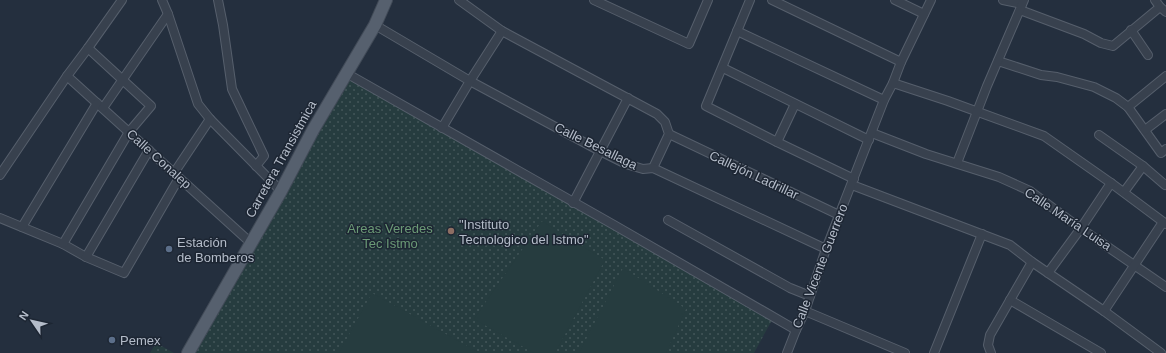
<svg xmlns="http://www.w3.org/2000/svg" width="1166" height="353" viewBox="0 0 1166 353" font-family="Helvetica,sans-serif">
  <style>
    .park { fill: url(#park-dots) }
    .pitch { fill: #263c3f }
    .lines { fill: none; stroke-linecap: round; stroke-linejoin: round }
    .street-casing { stroke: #565f6c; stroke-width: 10 }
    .primary-casing { stroke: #414a57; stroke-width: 14 }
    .street { stroke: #38414e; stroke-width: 8 }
    .primary { stroke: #56606e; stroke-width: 12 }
    .education-dot { fill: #8d6e63; stroke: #1d2633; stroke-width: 1.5 }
    .service-dot { fill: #5c6f8a; stroke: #1d2633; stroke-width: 1.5 }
    .labels { text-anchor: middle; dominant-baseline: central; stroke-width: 3; stroke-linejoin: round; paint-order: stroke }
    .street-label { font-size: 13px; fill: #b4bcc9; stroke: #1d2633 }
    .poi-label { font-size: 13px; fill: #b4bcc9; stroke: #1d2633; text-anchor: start }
    .park-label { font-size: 13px; fill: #6b9a76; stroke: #1d2633 }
  </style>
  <defs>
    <pattern id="park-dots" width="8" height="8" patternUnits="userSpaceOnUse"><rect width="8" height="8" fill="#263c3f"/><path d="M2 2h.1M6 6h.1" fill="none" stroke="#435659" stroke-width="1.8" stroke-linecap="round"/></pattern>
  </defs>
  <rect width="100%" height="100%" fill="#242f3e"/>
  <g class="park">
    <path d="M 346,73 L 772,320 L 754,353 L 189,353 Z"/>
    <path d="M 156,343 L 174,353 L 150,353 Z"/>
  </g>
  <g class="pitch">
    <path d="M 542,221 L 605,260 L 555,353 L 534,353 L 474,319 Z"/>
    <path d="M 623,268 L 686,309 L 666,353 L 579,353 Z"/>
    <path d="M 372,293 L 480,353 L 339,353 Z"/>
  </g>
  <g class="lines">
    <defs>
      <g id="street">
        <path d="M 162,0 L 168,14 L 198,104 L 210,119 L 281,191"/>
        <path d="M 218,0 L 223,25 L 232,89 L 264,156 L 256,166"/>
        <path d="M 459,0 L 502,31 L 657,114 L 665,122 L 669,134 L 653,168"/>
        <path d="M 594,0 L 689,44 L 708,0"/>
        <path d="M 750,0 L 706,106 L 777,142 L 854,179"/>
        <path d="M 772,0 L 901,62"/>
        <path d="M 895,0 L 924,14"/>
        <path d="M 1003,0 L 1022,4"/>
        <path d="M 1155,0 L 1160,7 L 1166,12"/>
        <path d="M 1020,10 L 1084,34 L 1101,43 L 1113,46 L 1160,7"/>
        <path d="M 375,25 L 470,81 L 600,151 L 626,164 L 643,169 L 653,168 L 826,249"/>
        <path d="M 1131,30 L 1148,55"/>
        <path d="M 737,31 L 884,100"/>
        <path d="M 998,61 L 1041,75 L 1057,77 L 1094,87 L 1116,98 L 1128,107"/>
        <path d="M 723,68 L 869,140"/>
        <path d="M 346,73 L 614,225 L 796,330"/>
        <path d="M 67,76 L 251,243"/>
        <path d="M 1166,76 L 1128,107 L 1161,153 L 1166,149"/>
        <path d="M 893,83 L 948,101 L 1044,136 L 1111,183 L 1166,224"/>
        <path d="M 103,108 L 168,14"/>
        <path d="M 442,128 L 470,81 L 502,31"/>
        <path d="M 1145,130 L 1166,114"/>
        <path d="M 872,133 L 926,154 L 999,177 L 1030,191 L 1073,223 L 1166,287"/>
        <path d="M 669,134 L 839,215"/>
        <path d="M 1099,135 L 1143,166 L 1165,185 L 1166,184"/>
        <path d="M 777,142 L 795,104"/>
        <path d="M 957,163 L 987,86 L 1024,0"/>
        <path d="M 174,173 L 210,119"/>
        <path d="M 0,175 L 67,76 L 88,48 L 122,0"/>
        <path d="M 852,185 L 1010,245 L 1032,262 L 1104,311 L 1161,353"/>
        <path d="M 1124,192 L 1143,166"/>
        <path d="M 573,203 L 628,98"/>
        <path d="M 0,218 L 63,244 L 86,257 L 124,273 L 179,178"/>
        <path d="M 668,220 L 790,288 L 810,296"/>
        <path d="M 22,227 L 97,103"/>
        <path d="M 63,244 L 129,132 L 151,106 L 88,48"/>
        <path d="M 86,257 L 149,150"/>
        <path d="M 1048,273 L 1081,228 L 1111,183"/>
        <path d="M 1010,300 L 1101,353"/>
        <path d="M 805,311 L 905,353"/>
        <path d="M 1104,311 L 1163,222"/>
        <path d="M 787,353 L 796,330 L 805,311 L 826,249 L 884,100 L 893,83 L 901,62 L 931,0"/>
        <path d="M 934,353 L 982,234"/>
        <path d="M 991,353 L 988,345 L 990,335 L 1032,262"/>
      </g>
      <path id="primary" d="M 188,353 L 281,191 L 313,130 L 375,25 L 386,0"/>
    </defs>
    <use href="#street" class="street-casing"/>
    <use href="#primary" class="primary-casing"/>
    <use href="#street" class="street"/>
    <use href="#primary" class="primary"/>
  </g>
  <circle class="education-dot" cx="451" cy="231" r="4"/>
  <g class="service-dot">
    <circle cx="169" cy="249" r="4"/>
    <circle cx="112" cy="340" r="4"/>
  </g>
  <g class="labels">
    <g class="street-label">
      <text transform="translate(596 146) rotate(26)">Calle Besallaga</text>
      <text transform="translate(159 159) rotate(42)">Calle Conalep</text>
      <text transform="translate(281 159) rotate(-61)">Carretera Transistmica</text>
      <text transform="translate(754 175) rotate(25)">Callejón Ladrillar</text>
      <text transform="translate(1068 219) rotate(34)">Calle María Luisa</text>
      <text transform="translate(820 266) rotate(-69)">Calle Vicente Guerrero</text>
    </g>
    <g class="poi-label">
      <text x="459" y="224">"Instituto<tspan x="459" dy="15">Tecnologico del Istmo"</tspan></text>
      <text x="177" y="242">Estación<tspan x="177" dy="15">de Bomberos</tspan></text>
      <text x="120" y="340">Pemex</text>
    </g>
    <g class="park-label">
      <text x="390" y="228">Areas Veredes<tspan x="390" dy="15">Tec Istmo</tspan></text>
    </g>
  </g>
  <g transform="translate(32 321) rotate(304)" stroke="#1d2633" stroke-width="3" paint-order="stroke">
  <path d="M0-3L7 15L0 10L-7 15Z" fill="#b4bcc9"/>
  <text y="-6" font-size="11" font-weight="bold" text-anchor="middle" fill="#b4bcc9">N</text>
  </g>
</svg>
